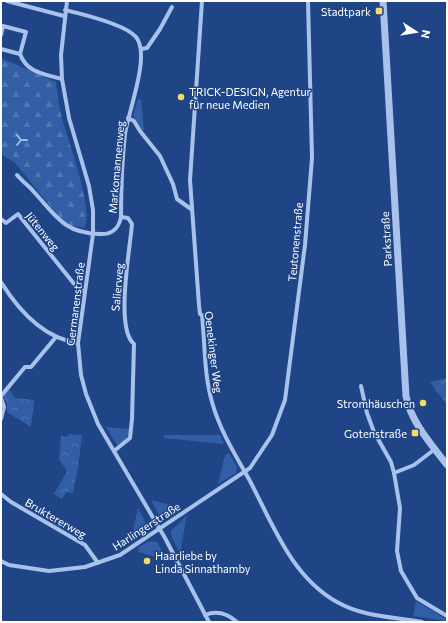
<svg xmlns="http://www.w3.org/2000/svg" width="448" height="623" viewBox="0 0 448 623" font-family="Commissioner,sans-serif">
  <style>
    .grass { fill: #325ea5 }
    .forest { fill: url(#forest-firs) }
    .park { fill: url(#park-crowns) }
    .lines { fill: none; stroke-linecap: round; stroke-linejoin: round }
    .stream { stroke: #9cbcec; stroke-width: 2 }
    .minor { stroke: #a8c2eb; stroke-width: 4 }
    .tertiary { stroke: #a8c2eb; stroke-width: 7 }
    .poi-dot { fill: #f9d968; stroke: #1f4587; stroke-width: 1.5 }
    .labels { text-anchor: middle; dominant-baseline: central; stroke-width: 3; stroke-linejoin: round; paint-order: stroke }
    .poi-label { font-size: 11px; fill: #fff; stroke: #1f4587; text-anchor: end }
    .street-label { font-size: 11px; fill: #fff; stroke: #1f4587 }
  </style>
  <defs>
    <pattern id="forest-firs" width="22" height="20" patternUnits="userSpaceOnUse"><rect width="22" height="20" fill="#325ea5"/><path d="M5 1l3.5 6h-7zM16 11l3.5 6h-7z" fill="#5176b2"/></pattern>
    <pattern id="park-crowns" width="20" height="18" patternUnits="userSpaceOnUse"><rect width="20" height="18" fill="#325ea5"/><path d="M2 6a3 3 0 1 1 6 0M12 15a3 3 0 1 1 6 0" fill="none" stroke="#5176b2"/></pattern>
  </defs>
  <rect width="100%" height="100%" fill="#1f4587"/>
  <g class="grass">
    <path d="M 138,99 L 141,100 L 144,130 L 142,130 L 133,115 Z"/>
    <path d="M 106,427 L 130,429 L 126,440 L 117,445 Z"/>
    <path d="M 164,435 L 220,435 L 224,444 L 164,438 Z"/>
    <path d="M 229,453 L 237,467 L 236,473 L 218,484 L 225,455 Z"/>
    <path d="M 151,500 L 182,508 C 174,513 169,518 159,515 Z"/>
    <path d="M 138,508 C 149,528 150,529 130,543 Z"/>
    <path d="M 187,515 L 180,553 L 171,536 L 171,531 Z"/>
    <path d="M 149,541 L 157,542 L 167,560 L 138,552 L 139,547 Z"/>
    <path d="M 416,601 L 446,619 L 446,621 L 413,616 Z"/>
  </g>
  <path class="forest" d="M 1,58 L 56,82 C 57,93 59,104 61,115 C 66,135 96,214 84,228 L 70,225 L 61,219 L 15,163 L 1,154 Z"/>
  <g class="park">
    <path d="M 447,378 L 447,405 L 430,382 Z"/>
    <path d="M 9,389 L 15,398 L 34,400 L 31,427 L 7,412 L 7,404 L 3,396 Z"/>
    <path d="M 69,434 L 82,435 L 78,468 L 73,493 L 66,492 L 62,499 L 54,494 L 67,471 L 59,459 L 61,436 L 68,437 Z"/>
  </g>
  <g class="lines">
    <g class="stream">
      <path d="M 17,135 L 21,140 L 27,140"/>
      <path d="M 17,145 L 21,140"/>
    </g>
    <g class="minor">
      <path d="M 7,1 L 64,16"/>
      <path d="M 67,1 L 61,55 L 62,79 L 69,118 L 89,186 L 93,210 L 93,234 L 78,343 L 81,375 L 86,394 L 98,424 L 165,538 L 209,622"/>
      <path d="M 202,1 L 190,180 L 199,305 L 200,314 L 202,315 C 205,344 204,375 212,402 C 220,431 236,456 250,481 C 273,525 292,577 337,602 C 363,617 394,617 422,622"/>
      <path d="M 1,35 L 3,26 L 26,32 L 20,54 L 1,49"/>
      <path d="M 141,49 L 147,48 L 160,29 L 172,7"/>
      <path d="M 20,54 C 27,73 44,74 62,79"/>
      <path d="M 128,118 L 134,121 L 140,131 L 160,156 L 173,184 L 177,199 L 191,209"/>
      <path d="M 17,175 C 22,181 29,186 34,192 C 56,216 64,233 99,234 C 112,235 119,228 121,217 C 121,189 122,161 125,134 C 128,112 151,55 136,37 C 125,24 82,14 65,10"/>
      <path d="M 1,219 L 6,223 L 18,214 L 79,290 L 85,292"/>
      <path d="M 1,282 C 19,311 43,338 78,343"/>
      <path d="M 361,386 L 367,413 L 374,432 L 391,462 L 394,473"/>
      <path d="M 1,396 L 25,367 L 31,367 L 56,337"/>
      <path d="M 1,398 L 4,407 L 1,419"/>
      <path d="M 435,449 L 414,465 L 394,473 L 400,508 L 397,551 L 401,571 L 417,598 L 447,616"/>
      <path d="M 114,451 L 130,438 L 132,419 L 134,344 C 115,329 130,249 132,224 L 128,218 L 121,217"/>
      <path d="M 1,494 L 11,502 L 85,545 L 98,563"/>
      <path d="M 1,561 L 9,565 L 49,571 L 85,567 L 120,555 L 250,468 L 272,435 L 285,400 L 305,245 L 312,158 L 308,1"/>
      <path d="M 205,615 C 217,610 228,614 237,622"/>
    </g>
    <path class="tertiary" d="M 383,1 L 406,396 C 411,422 431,444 447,465"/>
  </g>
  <g class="poi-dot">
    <rect x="375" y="7" width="8" height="8" rx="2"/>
    <circle cx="181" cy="97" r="4"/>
    <circle cx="423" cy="403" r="4"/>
    <rect x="411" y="429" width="8" height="8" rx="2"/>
    <circle cx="147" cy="561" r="4"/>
  </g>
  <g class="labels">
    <g class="poi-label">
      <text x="371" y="11">Stadtpark</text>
      <text x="189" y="91" text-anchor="start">TRICK-DESIGN, Agentur<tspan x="189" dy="13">für neue Medien</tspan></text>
      <text x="415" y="403">Stromhäuschen</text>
      <text x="407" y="433">Gotenstraße</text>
      <text x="155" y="555" text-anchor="start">Haarliebe by<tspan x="155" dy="13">Linda Sinnathamby</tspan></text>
    </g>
    <g class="street-label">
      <text transform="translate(116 167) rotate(-85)">Markomannenweg</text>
      <text transform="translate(43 231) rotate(51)">Jütenweg</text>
      <text transform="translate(386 239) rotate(-93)">Parkstraße</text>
      <text transform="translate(295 242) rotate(-85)">Teutonenstraße</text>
      <text transform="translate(117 287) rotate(-85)">Salierweg</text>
      <text transform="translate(75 304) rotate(-83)">Germanenstraße</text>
      <text transform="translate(214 352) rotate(83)">Oenekinger Weg</text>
      <text transform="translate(56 518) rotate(30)">Bruktererweg</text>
      <text transform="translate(146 526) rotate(-33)">Harlingerstraße</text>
    </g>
  </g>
  <rect width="448" height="623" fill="none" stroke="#ffffff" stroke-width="4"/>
  <g transform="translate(416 32) rotate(102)" stroke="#1f4587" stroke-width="3" paint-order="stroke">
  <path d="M0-3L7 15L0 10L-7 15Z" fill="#ffffff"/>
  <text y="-6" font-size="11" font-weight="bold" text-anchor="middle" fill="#ffffff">N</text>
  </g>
</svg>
